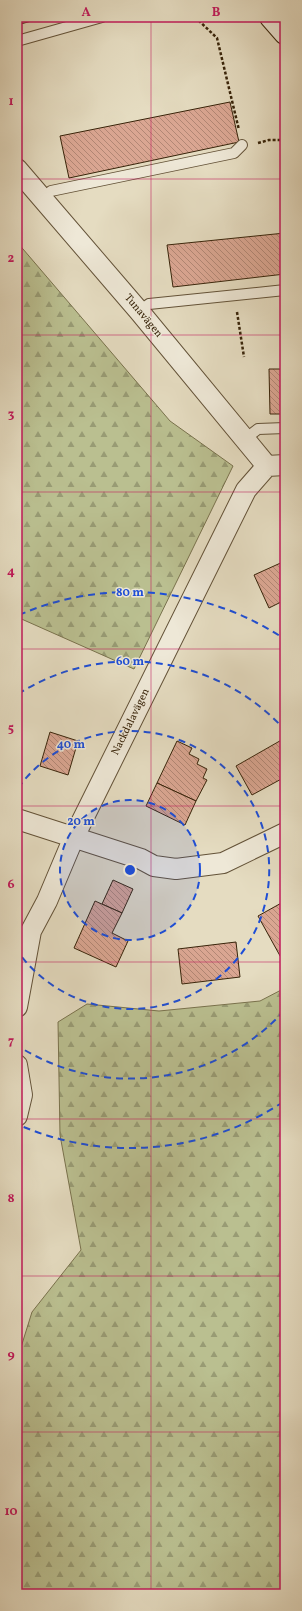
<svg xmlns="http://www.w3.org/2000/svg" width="302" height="1611" viewBox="0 0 302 1611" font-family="Vollkorn,serif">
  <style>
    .forest { fill: url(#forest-firs); stroke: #79724d }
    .building { fill: url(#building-back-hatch); stroke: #38240a }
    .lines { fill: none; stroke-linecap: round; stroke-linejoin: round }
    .lane-casing { stroke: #635238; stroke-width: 12 }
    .street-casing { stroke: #635238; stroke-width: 22 }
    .secondary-casing { stroke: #38240a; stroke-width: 24 }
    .path { stroke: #38240a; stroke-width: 2.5; stroke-dasharray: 3 2; stroke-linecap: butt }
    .lane { stroke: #eee8d7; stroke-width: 10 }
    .street { stroke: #eee8d7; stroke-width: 20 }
    .secondary { stroke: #eee8d7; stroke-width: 22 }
    .grid { fill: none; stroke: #c2185b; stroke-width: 1; stroke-opacity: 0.55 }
    .ring { fill: none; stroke: #1d4ed8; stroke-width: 2; stroke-dasharray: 7 5 }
    .labels { text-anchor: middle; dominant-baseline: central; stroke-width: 3; stroke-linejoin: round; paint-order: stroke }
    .street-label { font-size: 11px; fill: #38240a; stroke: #eee8d7 }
    .centre { fill: #1d4ed8; stroke: #eee8d7; stroke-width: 2 }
    .ring-label { font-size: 12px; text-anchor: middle; font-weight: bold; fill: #1d4ed8; stroke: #eee8d7; stroke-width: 3; stroke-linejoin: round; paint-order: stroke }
    .neatline { fill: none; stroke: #c2185b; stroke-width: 1.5 }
    .grid-label { font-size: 13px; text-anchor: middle; font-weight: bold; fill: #c2185b }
  </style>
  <defs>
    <pattern id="forest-firs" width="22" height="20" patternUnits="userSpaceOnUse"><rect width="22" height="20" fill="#babf90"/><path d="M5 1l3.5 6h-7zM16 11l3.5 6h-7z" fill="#989b74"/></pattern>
    <pattern id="building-back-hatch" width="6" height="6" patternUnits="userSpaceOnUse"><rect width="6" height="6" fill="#daa692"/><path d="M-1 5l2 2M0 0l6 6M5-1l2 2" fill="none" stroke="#b28775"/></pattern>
  </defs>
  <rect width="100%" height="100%" fill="#e5dcc1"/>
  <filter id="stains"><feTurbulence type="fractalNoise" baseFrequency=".005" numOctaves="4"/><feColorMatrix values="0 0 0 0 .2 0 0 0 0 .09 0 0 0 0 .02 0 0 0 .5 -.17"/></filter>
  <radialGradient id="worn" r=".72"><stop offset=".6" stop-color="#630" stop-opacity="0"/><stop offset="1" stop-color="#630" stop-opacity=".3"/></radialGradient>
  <g class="forest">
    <path d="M 17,242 L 170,421 L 233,466 L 134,669 L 17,617 Z"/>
    <path d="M 285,988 L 285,1594 L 17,1594 L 17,1360 L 32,1312 L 81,1250 L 60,1135 L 58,1022 L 87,1004 L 159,1011 L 260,1001 Z"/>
  </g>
  <g class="building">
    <path d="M 17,17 L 46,17 L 17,25 Z"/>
    <path d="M 230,102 L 239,142 L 69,178 L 60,136 Z"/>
    <path d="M 285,233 L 285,274 L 173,287 L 167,245 Z"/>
    <path d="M 269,369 L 285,369 L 285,414 L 270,414 Z"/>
    <path d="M 285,561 L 285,600 L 269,608 L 254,575 Z"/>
    <path d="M 50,732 L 78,741 L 68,775 L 40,766 Z"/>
    <path d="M 285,738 L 285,777 L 252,795 L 236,766 Z"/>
    <path d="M 177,741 L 192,748 L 189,754 L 199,759 L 197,764 L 207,769 L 203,778 L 207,780 L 196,801 L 157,783 Z"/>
    <path d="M 157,783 L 196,801 L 185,825 L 146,806 Z"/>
    <path d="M 113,880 L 133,889 L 122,913 L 102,904 Z"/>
    <path d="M 95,901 L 122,913 L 112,933 L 128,941 L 116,967 L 74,948 Z"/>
    <path d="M 285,901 L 285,962 L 284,963 L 258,916 Z"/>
    <path d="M 236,942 L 240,977 L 182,984 L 178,949 Z"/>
  </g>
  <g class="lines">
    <defs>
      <g id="lane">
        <path d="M 17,41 L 102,17"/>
        <path d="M 43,198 L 51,191 L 234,153 L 242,145"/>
        <path d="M 139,311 L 149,304 L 285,290"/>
        <path d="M 245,439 L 258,429 L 285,428"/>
      </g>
      <g id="street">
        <path d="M 17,169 L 139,311 L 267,466"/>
        <path d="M 17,819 L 141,859 L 154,866 L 176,869 L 223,863 L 285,833"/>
        <path d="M 17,1007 L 31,931 L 47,901 L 74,837 L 246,490 L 267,466 L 285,465"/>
        <path d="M 17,1065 L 22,1095 L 17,1116"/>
      </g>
      <path id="secondary" d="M 271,17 L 285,33"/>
    </defs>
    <use href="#lane" class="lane-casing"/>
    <use href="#street" class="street-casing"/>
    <use href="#secondary" class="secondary-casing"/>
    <g class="path">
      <path d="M 195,17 L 217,38 L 239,130"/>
      <path d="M 258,143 L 269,140 L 285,140"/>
      <path d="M 237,312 L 244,357"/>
    </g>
    <use href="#lane" class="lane"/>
    <use href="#street" class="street"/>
    <use href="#secondary" class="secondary"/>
  </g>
  <path class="grid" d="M 151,17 L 151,1594M 17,179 L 285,179M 17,335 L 285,335M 17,492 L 285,492M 17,649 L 285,649M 17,806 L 285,806M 17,962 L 285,962M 17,1119 L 285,1119M 17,1276 L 285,1276M 17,1432 L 285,1432"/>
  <circle cx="130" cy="870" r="70" fill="#1d4ed8" fill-opacity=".12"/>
  <g class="ring">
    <circle cx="130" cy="870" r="70"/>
    <path d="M18 788A139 139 0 1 1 18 952"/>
    <path d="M284 1011A209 209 0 0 1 18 1046M18 694A209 209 0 0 1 284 729"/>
    <path d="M283 1102A278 278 0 0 1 19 1125M19 615A278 278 0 0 1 283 638"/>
  </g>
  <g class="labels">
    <g class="street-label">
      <text transform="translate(143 316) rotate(50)">Tunavägen</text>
      <text transform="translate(131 722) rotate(-64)">Nackdalavägen</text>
    </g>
  </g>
  <circle cx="130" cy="870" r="6" class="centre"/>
  <g class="ring-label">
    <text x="130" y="596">80 m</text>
    <text x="130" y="665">60 m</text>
    <text x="71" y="748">40 m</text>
    <text x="81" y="825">20 m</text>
  </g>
  <rect width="302" height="1611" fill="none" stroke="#e5dcc1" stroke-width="44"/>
  <rect x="22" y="22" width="258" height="1567" class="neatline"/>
  <g class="grid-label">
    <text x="86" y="16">A</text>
    <text x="216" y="16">B</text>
    <text x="11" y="105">1</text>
    <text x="11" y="262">2</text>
    <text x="11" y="418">3</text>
    <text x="11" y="575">4</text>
    <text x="11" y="732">5</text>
    <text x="11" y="888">6</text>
    <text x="11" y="1045">7</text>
    <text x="11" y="1202">8</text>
    <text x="11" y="1358">9</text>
    <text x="11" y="1515">10</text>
  </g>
  <rect width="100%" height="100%" filter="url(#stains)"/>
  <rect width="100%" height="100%" fill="url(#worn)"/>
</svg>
